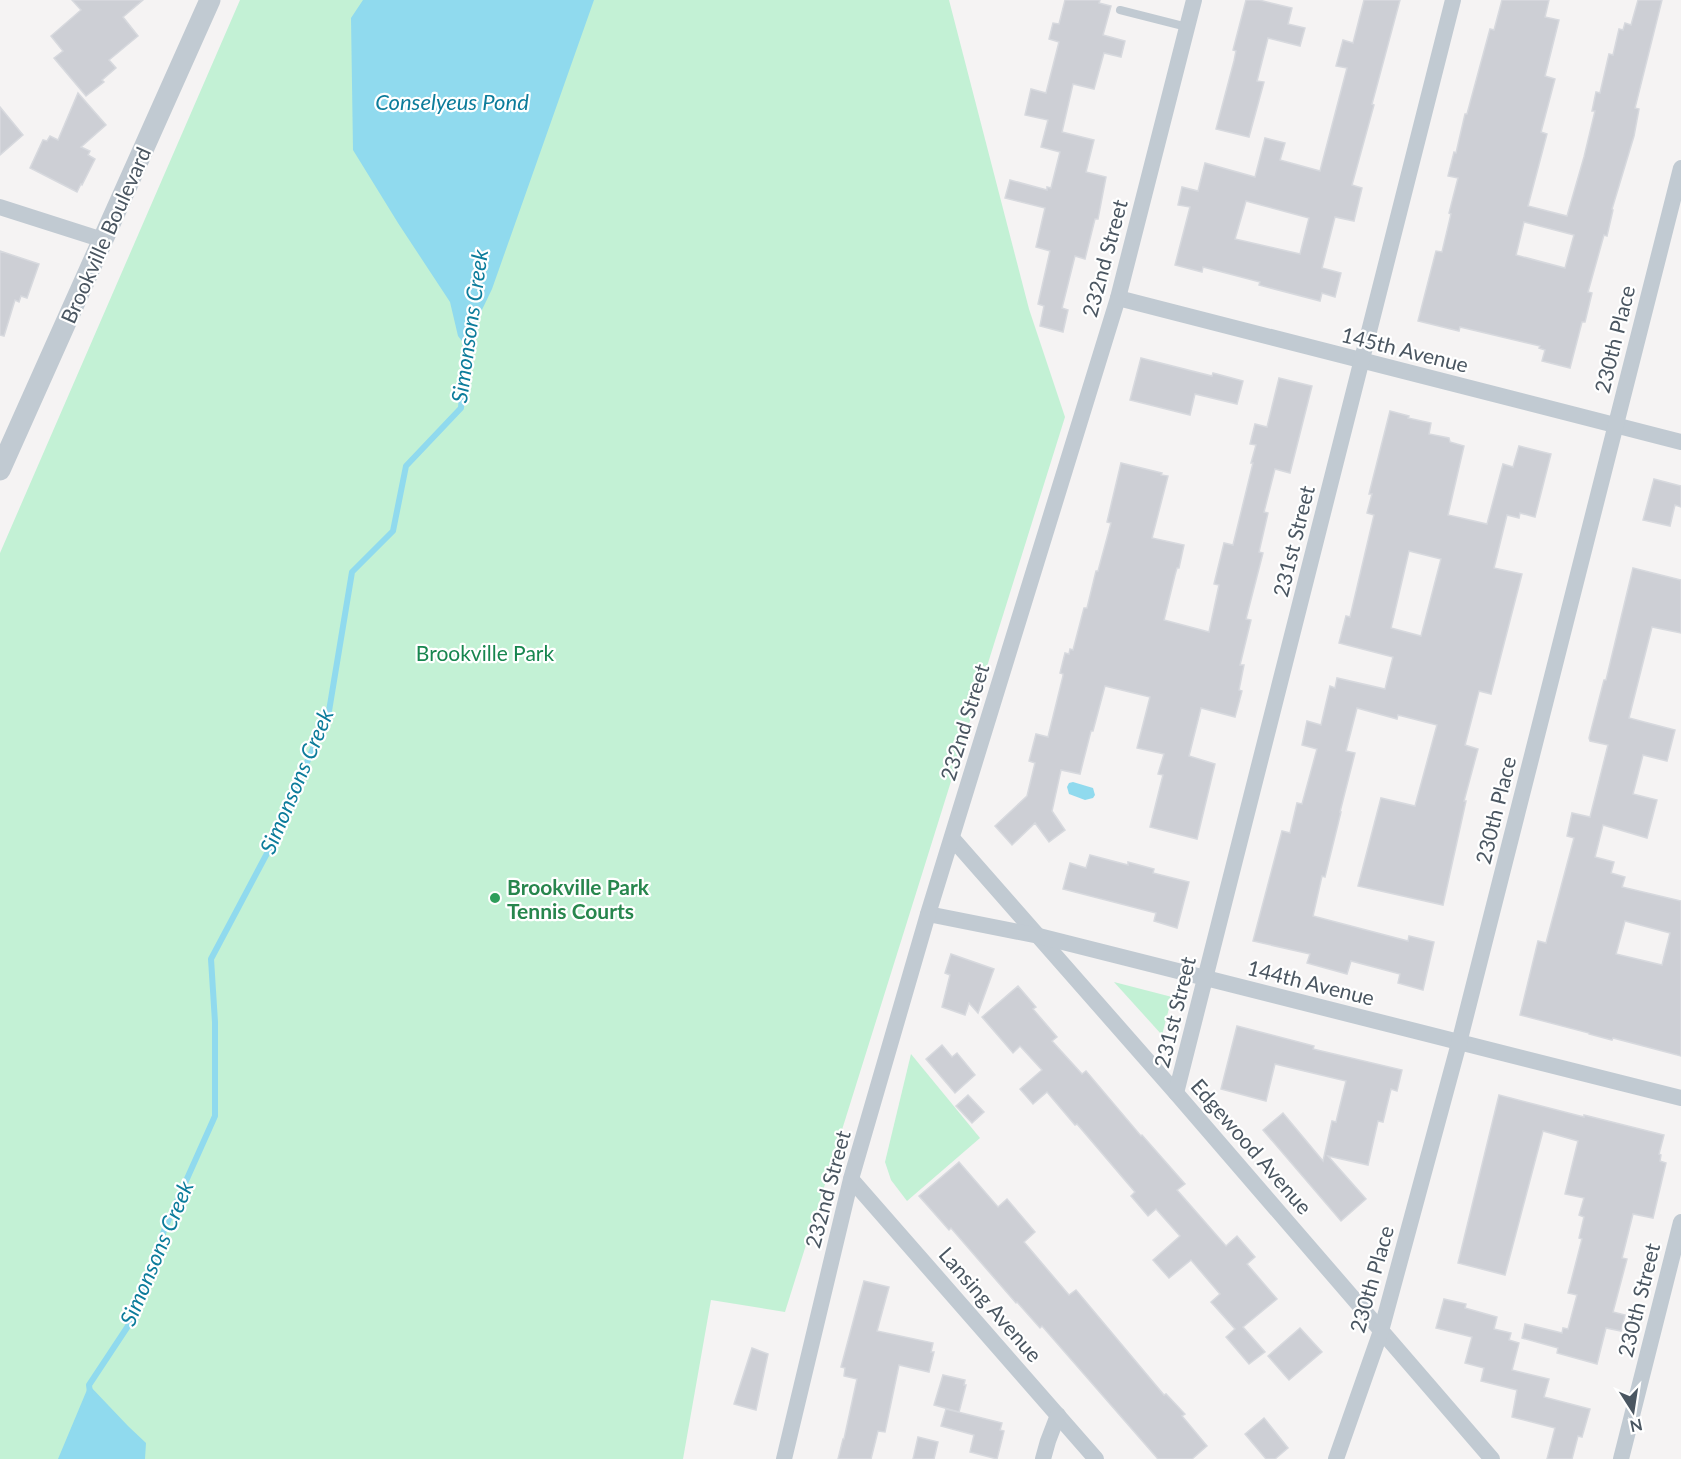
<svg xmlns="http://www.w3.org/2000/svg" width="1681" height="1459" viewBox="0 0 1681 1459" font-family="Lato,sans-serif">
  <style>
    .green { fill: #c3f1d5 }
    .water { fill: #90daee }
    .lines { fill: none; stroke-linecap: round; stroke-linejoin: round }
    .stream { stroke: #90daee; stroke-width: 6 }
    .building { fill: #cdcfd5; stroke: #d7d9de; stroke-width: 1.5; fill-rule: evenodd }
    .service { stroke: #c1cad2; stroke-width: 8 }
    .minor { stroke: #c1cad2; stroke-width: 16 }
    .tertiary { stroke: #c1cad2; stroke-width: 21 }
    .leisure-dot { fill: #2e9e5b; stroke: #fff; stroke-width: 2 }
    .labels { text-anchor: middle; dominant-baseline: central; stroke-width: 4.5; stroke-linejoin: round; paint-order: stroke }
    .street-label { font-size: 21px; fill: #4a5661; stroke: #fff }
    .park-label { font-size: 21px; fill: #17864f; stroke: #fff }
    .leisure-label { font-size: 21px; font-weight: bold; fill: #27864d; stroke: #fff; text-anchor: start }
    .water-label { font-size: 22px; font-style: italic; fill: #0c7c9b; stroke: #fff }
  </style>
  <rect width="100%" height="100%" fill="#f5f3f3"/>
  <g class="green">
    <path d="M 240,0 L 949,0 L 1029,309 L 1065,417 L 785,1312 L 711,1300 L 683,1459 L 0,1459 L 0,553 Z"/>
    <path d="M 1114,982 L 1172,997 L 1162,1035 Z"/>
    <path d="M 911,1054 L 980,1138 L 907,1201 L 891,1180 L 885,1162 Z"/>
  </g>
  <g class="water">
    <path d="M 363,0 L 594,0 L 492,289 L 465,345 L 458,336 L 450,302 L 398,223 L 353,150 L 351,18 Z"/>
    <path d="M 1073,782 L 1093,788 L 1095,795 L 1093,798 L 1085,800 L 1069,794 L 1067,787 L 1069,783 Z"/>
    <path d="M 89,1385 L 128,1426 L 146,1443 L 145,1459 L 58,1459 Z"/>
  </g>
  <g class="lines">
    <path class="stream" d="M 90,1393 L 89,1385 L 132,1320 L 165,1228 L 215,1116 L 215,1022 L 211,959 L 272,844 L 329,711 L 352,572 L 393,531 L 406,466 L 461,408 L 466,338"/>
  </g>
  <g class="building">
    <path d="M 72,0 L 143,0 L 123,17 L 138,36 L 109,60 L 116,68 L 102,80 L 104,82 L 86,96 L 54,58 L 63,51 L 51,36 L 81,10 Z"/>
    <path d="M 1065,0 L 1100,0 L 1099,3 L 1111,6 L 1103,35 L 1125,41 L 1121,57 L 1104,53 L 1094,89 L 1073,84 L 1062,132 L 1094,140 L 1086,172 L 1106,177 L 1098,219 L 1095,219 L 1085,259 L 1075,256 L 1062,308 L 1068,310 L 1063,332 L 1040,326 L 1044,306 L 1038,304 L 1050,251 L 1036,247 L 1045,208 L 1005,198 L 1010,180 L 1047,190 L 1047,187 L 1051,188 L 1060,152 L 1041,147 L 1048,120 L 1025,115 L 1031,89 L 1046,93 L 1059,42 L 1049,39 L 1053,23 L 1059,24 Z"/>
    <path d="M 1246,0 L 1259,0 L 1292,8 L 1288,24 L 1305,28 L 1300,46 L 1268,38 L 1257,81 L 1264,82 L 1249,137 L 1216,129 L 1234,61 L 1236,51 L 1233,50 Z"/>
    <path d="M 1364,0 L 1400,0 L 1372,104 L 1374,105 L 1352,185 L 1362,188 L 1354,221 L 1335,217 L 1322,268 L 1341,273 L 1335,297 L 1322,293 L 1320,301 L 1259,285 L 1260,282 L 1203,267 L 1202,272 L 1175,265 L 1190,207 L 1178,205 L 1182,187 L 1198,191 L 1205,163 L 1255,177 L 1265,138 L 1285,143 L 1280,160 L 1320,171 L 1347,68 L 1336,66 L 1343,40 L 1353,43 ZM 1246,201 L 1309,218 L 1300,254 L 1235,239 Z"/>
    <path d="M 1502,0 L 1549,0 L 1545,17 L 1559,20 L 1545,76 L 1555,79 L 1541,132 L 1547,134 L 1528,206 L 1567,216 L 1584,157 L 1595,111 L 1592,111 L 1596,92 L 1600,93 L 1609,54 L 1613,55 L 1619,29 L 1623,30 L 1625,23 L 1631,25 L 1638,0 L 1662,0 L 1635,108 L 1639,109 L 1634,136 L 1612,209 L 1613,210 L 1607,236 L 1604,235 L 1588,292 L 1592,293 L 1585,322 L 1582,322 L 1570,368 L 1542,361 L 1545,350 L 1539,348 L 1540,346 L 1460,327 L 1459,331 L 1418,321 L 1436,251 L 1442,252 L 1451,214 L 1449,213 L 1458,178 L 1448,176 L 1454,152 L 1456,153 L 1465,114 L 1467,114 L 1490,29 L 1494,30 ZM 1524,222 L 1574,235 L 1565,268 L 1516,255 Z"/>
    <path d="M 78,93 L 106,125 L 81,147 L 90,151 L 88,155 L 95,159 L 82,185 L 81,184 L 77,192 L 30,168 L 43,140 L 47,141 L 50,136 L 58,140 Z"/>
    <path d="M 0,107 L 23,135 L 0,155 Z"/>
    <path d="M 0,251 L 39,264 L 27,298 L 21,296 L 19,302 L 15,300 L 4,336 L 0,335 Z"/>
    <path d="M 1141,358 L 1212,376 L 1213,373 L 1243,381 L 1237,404 L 1195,394 L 1190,415 L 1130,400 Z"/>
    <path d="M 1279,378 L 1312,386 L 1290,473 L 1275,469 L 1264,512 L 1268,513 L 1259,552 L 1263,553 L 1246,619 L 1251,620 L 1240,665 L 1244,665 L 1239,690 L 1242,691 L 1235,717 L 1201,708 L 1189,756 L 1215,764 L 1197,839 L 1150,827 L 1163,775 L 1158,774 L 1164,754 L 1137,748 L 1150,697 L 1105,686 L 1093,731 L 1091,731 L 1080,774 L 1061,770 L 1052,811 L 1065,830 L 1049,842 L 1035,823 L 1012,845 L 995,826 L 1027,796 L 1035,763 L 1029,761 L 1036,734 L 1048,737 L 1063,676 L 1063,674 L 1060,673 L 1065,653 L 1069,654 L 1070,649 L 1073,650 L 1084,608 L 1087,608 L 1096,571 L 1098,571 L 1111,523 L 1107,522 L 1121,463 L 1162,473 L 1161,475 L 1168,476 L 1152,538 L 1184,545 L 1179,568 L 1177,568 L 1175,575 L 1164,620 L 1209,632 L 1219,585 L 1214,584 L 1224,543 L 1233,545 L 1253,463 L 1251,463 L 1256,445 L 1250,444 L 1255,424 L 1267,427 Z"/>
    <path d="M 1390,411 L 1409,416 L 1408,418 L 1431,423 L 1429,434 L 1449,438 L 1450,442 L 1464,446 L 1448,515 L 1487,524 L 1503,464 L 1513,467 L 1519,446 L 1551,454 L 1535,517 L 1520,513 L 1519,518 L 1507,515 L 1494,568 L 1522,574 L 1491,694 L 1479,691 L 1465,745 L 1478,749 L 1464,801 L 1466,801 L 1443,905 L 1358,886 L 1381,798 L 1415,806 L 1437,725 L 1398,715 L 1397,719 L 1357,708 L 1346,751 L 1355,753 L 1340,812 L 1341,812 L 1325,877 L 1322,876 L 1313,916 L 1408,941 L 1409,936 L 1434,942 L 1423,990 L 1398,983 L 1400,974 L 1351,961 L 1347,974 L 1307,963 L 1310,954 L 1253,941 L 1282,831 L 1290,833 L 1297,803 L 1302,804 L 1317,749 L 1302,745 L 1307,721 L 1321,725 L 1330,686 L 1335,688 L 1337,678 L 1385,689 L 1393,657 L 1339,643 L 1346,616 L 1350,617 L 1374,515 L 1367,513 L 1372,494 L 1369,494 ZM 1409,551 L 1441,559 L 1421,636 L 1391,628 Z"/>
    <path d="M 1654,479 L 1681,486 L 1681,507 L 1675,505 L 1670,526 L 1643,520 Z"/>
    <path d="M 1633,568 L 1681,580 L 1681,633 L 1652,627 L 1629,718 L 1675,730 L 1667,761 L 1643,755 L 1633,794 L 1657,800 L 1647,838 L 1603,825 L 1595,857 L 1614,862 L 1611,873 L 1625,877 L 1622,887 L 1681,901 L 1681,1056 L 1613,1038 L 1612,1040 L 1589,1034 L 1589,1033 L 1520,1015 L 1538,941 L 1546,943 L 1574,838 L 1567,836 L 1572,813 L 1590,817 L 1608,745 L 1590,741 L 1589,738 L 1604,680 L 1606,680 ZM 1625,921 L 1670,933 L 1662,965 L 1616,954 Z"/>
    <path d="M 1090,855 L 1128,865 L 1128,862 L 1154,869 L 1153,873 L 1189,882 L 1177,928 L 1154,921 L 1156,913 L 1063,889 L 1070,863 L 1086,868 Z"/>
    <path d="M 951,954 L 994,969 L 978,1013 L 969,1003 L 965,1015 L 942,1007 L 950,975 L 945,973 Z"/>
    <path d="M 1018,986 L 1036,1007 L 1033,1009 L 1057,1037 L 1052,1041 L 1082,1074 L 1086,1071 L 1141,1136 L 1142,1135 L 1185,1184 L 1177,1190 L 1226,1246 L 1237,1236 L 1255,1257 L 1247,1264 L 1277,1299 L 1243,1327 L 1265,1352 L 1249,1364 L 1226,1337 L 1235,1329 L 1211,1302 L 1220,1294 L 1191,1260 L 1169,1278 L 1153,1260 L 1180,1236 L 1156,1209 L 1148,1216 L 1131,1196 L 1135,1192 L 1077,1124 L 1075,1125 L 1047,1092 L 1033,1104 L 1020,1089 L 1042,1070 L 1020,1046 L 1013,1053 L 982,1017 Z"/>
    <path d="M 1237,1026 L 1314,1046 L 1313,1049 L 1402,1070 L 1397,1091 L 1391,1089 L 1383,1122 L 1378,1121 L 1368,1165 L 1328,1156 L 1366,1199 L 1341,1221 L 1263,1130 L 1283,1113 L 1323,1161 L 1332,1121 L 1336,1122 L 1346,1081 L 1275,1064 L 1266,1101 L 1221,1089 Z"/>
    <path d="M 942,1045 L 952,1057 L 957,1053 L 975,1075 L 955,1093 L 926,1059 Z"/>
    <path d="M 968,1095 L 984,1112 L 972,1123 L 956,1106 Z"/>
    <path d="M 1499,1095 L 1584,1117 L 1584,1115 L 1664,1135 L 1659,1154 L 1661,1155 L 1660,1161 L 1666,1163 L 1653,1218 L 1633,1214 L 1622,1258 L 1627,1259 L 1613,1312 L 1625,1315 L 1621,1331 L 1606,1328 L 1597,1364 L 1557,1353 L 1558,1348 L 1522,1338 L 1525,1324 L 1562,1333 L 1563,1328 L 1568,1329 L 1577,1295 L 1568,1293 L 1582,1239 L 1579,1238 L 1584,1217 L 1579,1215 L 1584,1198 L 1565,1194 L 1578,1141 L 1543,1131 L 1505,1275 L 1458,1263 Z"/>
    <path d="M 959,1162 L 998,1207 L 1007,1199 L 1035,1232 L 1024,1242 L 1069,1295 L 1076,1290 L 1164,1395 L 1166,1394 L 1185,1414 L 1182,1416 L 1207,1446 L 1192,1459 L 1158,1459 L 1042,1326 L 1040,1328 L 1017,1302 L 1016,1303 L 951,1228 L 949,1230 L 919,1196 Z"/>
    <path d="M 864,1281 L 889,1287 L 877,1331 L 933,1343 L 931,1352 L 934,1352 L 929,1372 L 899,1365 L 885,1432 L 878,1431 L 871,1459 L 838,1459 L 843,1439 L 844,1439 L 857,1379 L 844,1376 L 845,1368 L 841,1367 Z"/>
    <path d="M 1444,1299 L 1466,1304 L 1465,1308 L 1497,1317 L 1494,1329 L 1511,1333 L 1509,1340 L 1519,1343 L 1512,1370 L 1549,1379 L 1544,1397 L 1590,1409 L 1582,1437 L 1578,1436 L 1572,1459 L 1547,1459 L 1555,1428 L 1512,1417 L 1517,1390 L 1481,1381 L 1484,1368 L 1465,1363 L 1472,1337 L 1436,1328 Z"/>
    <path d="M 1300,1328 L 1322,1352 L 1289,1380 L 1268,1356 Z"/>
    <path d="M 752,1348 L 768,1354 L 756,1410 L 734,1404 Z"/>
    <path d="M 943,1375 L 965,1380 L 964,1385 L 966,1385 L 959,1412 L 934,1405 Z"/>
    <path d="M 946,1409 L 1002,1423 L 1000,1430 L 1004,1431 L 997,1459 L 970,1452 L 974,1435 L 941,1426 Z"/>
    <path d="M 1264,1418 L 1288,1448 L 1275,1459 L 1266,1459 L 1245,1434 Z"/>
    <path d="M 918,1437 L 938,1442 L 934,1459 L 913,1459 Z"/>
  </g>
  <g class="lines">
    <path class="service" d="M 1120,10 L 1187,27"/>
    <g class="minor">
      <path d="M 0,207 L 103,240"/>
      <path d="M 1118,298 L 1681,442"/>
      <path d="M 952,838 L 1176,1093 L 1492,1459"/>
      <path d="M 928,914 L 1039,936 L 1681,1098"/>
      <path d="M 1176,1093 L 1453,0"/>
      <path d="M 851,1179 L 1096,1459"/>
      <path d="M 784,1459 L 851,1179 L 928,914 L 1118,298 L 1194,0"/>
      <path d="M 1043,1459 L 1048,1441 L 1058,1415"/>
      <path d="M 1336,1459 L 1381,1331 L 1459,1043 L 1681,168"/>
      <path d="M 1621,1459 L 1681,1222"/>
    </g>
    <path class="tertiary" d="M 0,470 L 210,0"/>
  </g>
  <circle class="leisure-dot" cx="495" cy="898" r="6"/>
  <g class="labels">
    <g class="street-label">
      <text transform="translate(105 235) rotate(-66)">Brookville Boulevard</text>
      <text transform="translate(1104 258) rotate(-75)">232nd Street</text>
      <text transform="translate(1614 339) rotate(-76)">230th Place</text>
      <text transform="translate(1405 349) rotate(14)">145th Avenue</text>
      <text transform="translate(1293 541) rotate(-76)">231st Street</text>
      <text transform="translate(964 722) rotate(-73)">232nd Street</text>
      <text transform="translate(1495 810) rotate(-76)">230th Place</text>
      <text transform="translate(1311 982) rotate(14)">144th Avenue</text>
      <text transform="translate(1174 1012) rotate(-76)">231st Street</text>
      <text transform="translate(1252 1146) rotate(49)">Edgewood Avenue</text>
      <text transform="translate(827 1189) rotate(-75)">232nd Street</text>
      <text transform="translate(1371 1279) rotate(-74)">230th Place</text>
      <text transform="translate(1638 1300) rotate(-76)">230th Street</text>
      <text transform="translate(991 1304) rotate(49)">Lansing Avenue</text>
    </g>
    <g class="park-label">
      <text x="485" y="652">Brookville Park</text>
    </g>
    <g class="leisure-label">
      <text x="507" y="886">Brookville Park<tspan x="507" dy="24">Tennis Courts</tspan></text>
    </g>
    <g class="water-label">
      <text x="452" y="101">Conselyeus Pond</text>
      <text transform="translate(469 326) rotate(-82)">Simonsons Creek</text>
      <text transform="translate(296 781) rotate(-67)">Simonsons Creek</text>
      <text transform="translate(156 1253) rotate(-67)">Simonsons Creek</text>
    </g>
  </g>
  <g transform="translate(1633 1411) rotate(168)" stroke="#ffffff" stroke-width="4.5" paint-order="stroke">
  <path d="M0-4.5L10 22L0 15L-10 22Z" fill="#4a5661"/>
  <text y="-9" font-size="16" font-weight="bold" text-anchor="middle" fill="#4a5661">N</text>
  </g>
</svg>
